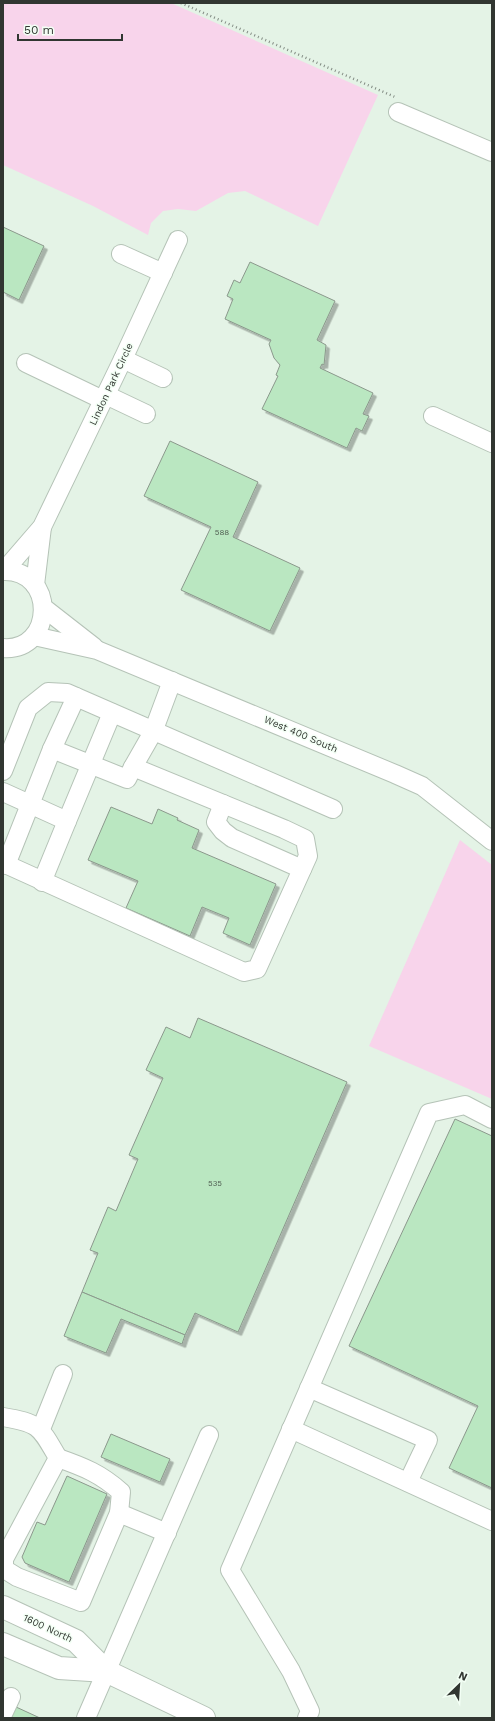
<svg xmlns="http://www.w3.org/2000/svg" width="495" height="1721" viewBox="0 0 495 1721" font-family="'Work Sans',sans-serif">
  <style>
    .green { fill: #f8d4eb }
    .building { fill: #bae7c1; stroke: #8b988c; filter: url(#shadow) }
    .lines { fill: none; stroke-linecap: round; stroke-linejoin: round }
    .minor-casing { stroke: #b5c3b7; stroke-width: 20 }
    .major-casing { stroke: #b5c3b7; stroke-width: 24 }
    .path { stroke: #838c84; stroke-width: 2.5; stroke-dasharray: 1 3; stroke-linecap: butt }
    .minor { stroke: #fff; stroke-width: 18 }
    .major { stroke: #fff; stroke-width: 22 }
    .labels { text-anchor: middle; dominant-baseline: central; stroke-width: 3; stroke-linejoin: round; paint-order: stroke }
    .number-label { font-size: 8px; fill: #536255 }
    .street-label { font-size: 10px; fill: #313631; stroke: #f3fff5 }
  </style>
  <defs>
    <filter id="shadow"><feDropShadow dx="3.5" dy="3.5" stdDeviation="0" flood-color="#0004"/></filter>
  </defs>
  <rect width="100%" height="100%" fill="#e4f3e6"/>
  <g class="green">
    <path d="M 3,3 L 171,3 L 378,95 L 318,226 L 245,191 L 228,193 L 196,211 L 178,209 L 163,211 L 151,223 L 148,235 L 93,206 L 3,165 Z"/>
    <path d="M 460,840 L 492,865 L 492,1099 L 369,1046 Z"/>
  </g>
  <g class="building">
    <path d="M 3,227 L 44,246 L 19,300 L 3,292 Z"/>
    <path d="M 250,262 L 335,301 L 317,340 L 326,345 L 324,365 L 322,364 L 320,368 L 373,393 L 363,414 L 369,416 L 362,431 L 356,428 L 347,448 L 262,409 L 278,376 L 276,375 L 280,365 L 274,358 L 269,344 L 271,340 L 225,319 L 233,299 L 227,296 L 234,280 L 240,283 Z"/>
    <path d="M 170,441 L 258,482 L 233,537 L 300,568 L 270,631 L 181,590 L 211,527 L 144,496 Z"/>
    <path d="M 111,807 L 152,824 L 158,809 L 178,818 L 177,820 L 199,830 L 192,848 L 276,884 L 250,945 L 223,933 L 229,918 L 202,907 L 190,936 L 126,908 L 138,881 L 88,860 Z"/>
    <path d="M 198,1018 L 347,1082 L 238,1332 L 195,1313 L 185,1335 L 82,1292 L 98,1253 L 90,1250 L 108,1207 L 116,1211 L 138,1159 L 129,1155 L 163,1078 L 146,1070 L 166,1027 L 190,1038 Z"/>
    <path d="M 455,1119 L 492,1136 L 492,1488 L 449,1468 L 478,1406 L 349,1346 Z"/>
    <path d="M 82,1292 L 185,1335 L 182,1344 L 121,1319 L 106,1353 L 64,1336 Z"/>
    <path d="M 111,1434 L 170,1459 L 160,1482 L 101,1457 Z"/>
    <path d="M 67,1476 L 107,1494 L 69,1582 L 25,1563 L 22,1557 L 37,1522 L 45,1525 Z"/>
    <path d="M 3,1701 L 40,1718 L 3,1718 Z"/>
  </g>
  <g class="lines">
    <defs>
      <g id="minor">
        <path d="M 398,112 L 492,152"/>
        <path d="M 121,254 L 163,273"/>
        <path d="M 123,359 L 163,378"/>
        <path d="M 26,363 L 103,400"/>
        <path d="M 106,395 L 146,414"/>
        <path d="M 433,416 L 492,443"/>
        <path d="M 3,571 C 57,569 55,652 3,648"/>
        <path d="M 4,571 L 42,527 L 123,359 L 178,240"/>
        <path d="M 35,585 L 42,527"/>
        <path d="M 44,608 L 94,647"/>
        <path d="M 34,636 L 97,650 L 395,774 L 422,786 L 492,841"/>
        <path d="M 76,697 L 52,749 L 127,779 L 133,767"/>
        <path d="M 3,771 L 28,708 L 48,692 L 67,693 L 333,809"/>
        <path d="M 3,792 L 67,821 L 112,713"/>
        <path d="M 223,804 L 216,822 L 223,831 L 232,838 L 302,869"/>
        <path d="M 3,863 L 244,972 L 257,969 L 308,856 L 305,839 L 284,829 L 133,767 L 153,732 L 172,681"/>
        <path d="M 6,865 L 52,749"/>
        <path d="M 42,882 L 67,821"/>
        <path d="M 309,1388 L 428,1440 L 408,1482"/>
        <path d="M 3,1417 C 40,1423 40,1427 58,1458 L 4,1559 L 4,1569 L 17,1577 L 81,1602 L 119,1513 L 167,1533"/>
        <path d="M 41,1429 L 63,1374"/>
        <path d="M 291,1429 L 492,1521"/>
        <path d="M 58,1458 C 84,1467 101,1474 121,1492 L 119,1513"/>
        <path d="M 3,1714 L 11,1697"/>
        <path d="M 86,1718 L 209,1435"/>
        <path d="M 307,1718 L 310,1711 L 291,1671 L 230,1570 L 429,1113 L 465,1105 L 492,1119"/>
      </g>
      <g id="major">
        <path d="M 3,1607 L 76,1641 L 106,1671 L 204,1718"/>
        <path d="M 3,1644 L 59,1668 L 106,1671"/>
      </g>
    </defs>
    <use href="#minor" class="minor-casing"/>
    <use href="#major" class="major-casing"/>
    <path class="path" d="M 181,3 L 395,97"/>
    <use href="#minor" class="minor"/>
    <use href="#major" class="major"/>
  </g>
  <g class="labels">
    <g class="number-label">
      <text x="222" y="532">588</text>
      <text x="215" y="1183">535</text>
    </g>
    <g class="street-label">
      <text transform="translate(111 384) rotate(-65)">Lindon Park Circle</text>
      <text transform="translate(301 734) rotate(23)">West 400 South</text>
      <text transform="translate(48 1628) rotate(25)">1600 North</text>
    </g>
  </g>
  <rect width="495" height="1721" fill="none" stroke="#313631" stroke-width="8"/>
  <g transform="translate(459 1685) rotate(25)" stroke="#f3fff5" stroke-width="3" paint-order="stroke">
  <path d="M0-3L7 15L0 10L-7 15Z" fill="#313631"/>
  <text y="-6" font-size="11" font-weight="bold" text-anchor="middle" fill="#313631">N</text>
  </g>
  <path d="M18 34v6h104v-6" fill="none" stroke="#313631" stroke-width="2"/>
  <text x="24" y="34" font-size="12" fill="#313631" stroke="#f3fff5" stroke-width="3" paint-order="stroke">50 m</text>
</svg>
